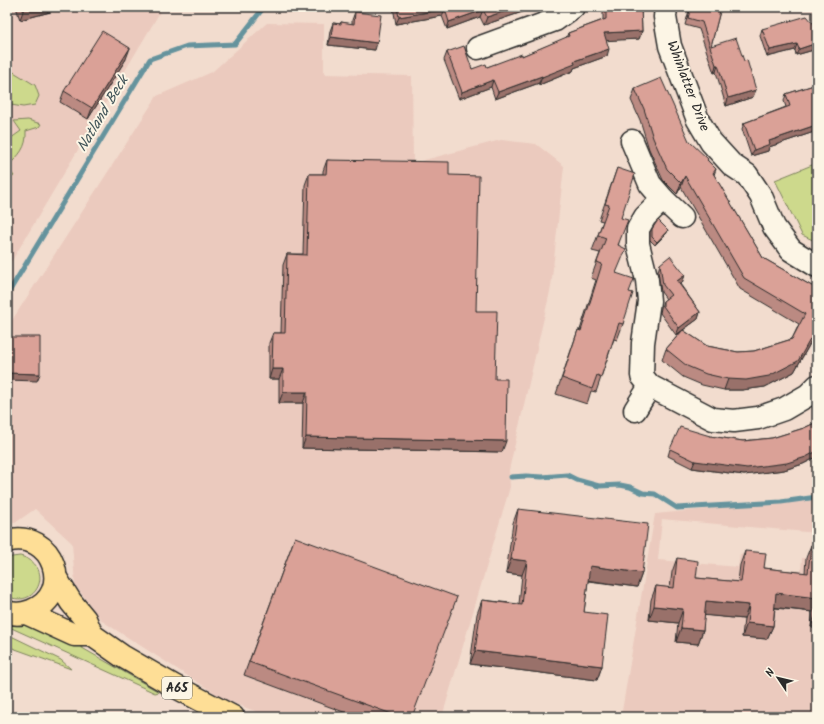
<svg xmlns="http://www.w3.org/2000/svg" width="824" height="724" viewBox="0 0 824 724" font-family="Kalam,sans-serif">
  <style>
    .built { fill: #ebcabe }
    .green { fill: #cdd98c; stroke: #7c825c }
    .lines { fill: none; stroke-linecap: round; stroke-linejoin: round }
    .stream { stroke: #65939d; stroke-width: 5 }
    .minor-casing { stroke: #2b2b2b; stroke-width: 25 }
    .major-casing { stroke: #2b2b2b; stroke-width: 25 }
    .minor { stroke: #fcf5e5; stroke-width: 22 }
    .major { stroke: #fede96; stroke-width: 22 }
    .wall { fill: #bb8a82; stroke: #2b2b2b }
    .shaded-wall { fill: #99716a; stroke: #2b2b2b }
    .building { fill: #daa197; stroke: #2b2b2b }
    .labels { text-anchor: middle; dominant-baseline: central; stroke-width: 4; stroke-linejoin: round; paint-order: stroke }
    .shield { fill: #fcf5e5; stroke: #6a6863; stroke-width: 1 }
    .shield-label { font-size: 13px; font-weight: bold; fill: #2b2b2b }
    .street-label { font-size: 14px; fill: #2b2b2b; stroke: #fcf5e5 }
    .water-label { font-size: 15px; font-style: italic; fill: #43565a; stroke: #fcf5e5 }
  </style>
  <rect width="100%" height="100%" fill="#f2dcce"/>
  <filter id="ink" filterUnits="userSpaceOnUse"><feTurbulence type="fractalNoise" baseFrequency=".025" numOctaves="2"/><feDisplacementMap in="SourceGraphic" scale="8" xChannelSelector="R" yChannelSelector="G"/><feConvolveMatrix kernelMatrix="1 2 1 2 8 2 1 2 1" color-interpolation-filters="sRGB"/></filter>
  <g filter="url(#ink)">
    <g class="built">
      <path d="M 7,7 L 163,7 L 7,269 Z"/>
      <path d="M 267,23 L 324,24 L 324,74 L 412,76 L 413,163 L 501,140 L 536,144 L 564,166 L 551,287 L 509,470 L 510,487 L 442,717 L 270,717 L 224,699 L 102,621 L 75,585 L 72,543 L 35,509 L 15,523 L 7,522 L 7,328 L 157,96 L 212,72 Z"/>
      <path d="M 817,497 L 817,533 L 662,519 L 658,560 L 738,567 L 740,554 L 766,557 L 765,568 L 801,571 L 802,558 L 817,559 L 817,717 L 621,717 L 655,514 L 781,502 Z"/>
    </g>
    <g class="green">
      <path d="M 7,68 L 35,85 L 39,96 L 35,105 L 23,107 L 11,105 L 7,94 Z"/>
      <path d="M 28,120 L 41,124 L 39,127 L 26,131 C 27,148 19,155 7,167 L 14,176 L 9,179 L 7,177 L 7,141 L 21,131 L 14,121 Z"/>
      <path d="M 817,163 L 817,242 L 802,235 L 775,180 Z"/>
      <path d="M 20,556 C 56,565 38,611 7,596 L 7,559 L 12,557 Z"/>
      <path d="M 7,622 L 31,625 L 63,637 L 159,692 L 155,693 L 7,626 Z"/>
      <path d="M 7,634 L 61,660 L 71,669 L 7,646 Z"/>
    </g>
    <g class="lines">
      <g class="stream">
        <path d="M 7,295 L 150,59 L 187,46 L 235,44 L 264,7"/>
        <path d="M 511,477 L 526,476 L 542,477 L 567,475 L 577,480 L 599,486 L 620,485 L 630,487 L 643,493 L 655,494 L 677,508 L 781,502 L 817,497"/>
      </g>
      <defs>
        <g id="minor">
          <path d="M 666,7 L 665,17 L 670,46 L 698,120 L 711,142 L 732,165 L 747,175 L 761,196 L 774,227 L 791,250 L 817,266"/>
          <path d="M 478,48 L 555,20 L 573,7"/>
          <path d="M 632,141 L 650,184 L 663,199 L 645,217 L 638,229 L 638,244 L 647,280 L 649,301 L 643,343 L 642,376 L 650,386 L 713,419 L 734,421 L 758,418 L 784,409 L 808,395 L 817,386"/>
          <path d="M 663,199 L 682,217"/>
          <path d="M 635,410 L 650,386"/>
        </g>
        <g id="major">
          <path d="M 7,541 C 53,528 76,594 31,611 C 23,614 15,615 7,612"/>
          <path d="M 56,578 L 71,602 L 85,619 L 92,635 L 122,656 L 174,686 L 233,717"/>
          <path d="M 26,613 L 74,635 L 92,635"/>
        </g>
      </defs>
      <use href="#minor" class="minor-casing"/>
      <use href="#major" class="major-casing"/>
      <use href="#minor" class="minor"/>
      <use href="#major" class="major"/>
    </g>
    <g class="wall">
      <path d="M 16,7 L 52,7 L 50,12 L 20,20 Z"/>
      <path d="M 393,7 L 537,7 L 484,25 L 480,17 L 447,29 L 442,16 L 396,24 Z"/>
      <path d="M 605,7 L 641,7 L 642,31 L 639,39 L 606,40 L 607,56 L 574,68 L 573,71 L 539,85 L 539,83 L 495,99 L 491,87 L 459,99 L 444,60 L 447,52 L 472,69 L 487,67 L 522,56 L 566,38 L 568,33 L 603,20 L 603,12 Z"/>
      <path d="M 690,7 L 721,7 L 711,46 L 753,97 L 726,106 L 716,72 L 714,73 L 699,29 L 685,25 Z"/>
      <path d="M 355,12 L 375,50 L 328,45 L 330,31 L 333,23 L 340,24 L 341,22 L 352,24 L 352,20 Z"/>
      <path d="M 817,16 L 817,49 L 796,55 L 795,50 L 767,57 L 760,36 L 762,29 L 814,25 L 814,24 L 816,17 Z"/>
      <path d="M 126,59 L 88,119 L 60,102 L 64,91 Z"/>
      <path d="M 817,84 L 817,133 L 815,134 L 814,132 L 769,147 L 768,151 L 751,156 L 742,129 L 744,123 L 786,107 L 784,101 L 786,94 Z"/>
      <path d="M 635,89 L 689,141 L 716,169 L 714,175 L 763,258 L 817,289 L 817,334 L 816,333 L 794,372 L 765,387 L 742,390 L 724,390 L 702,385 L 683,377 L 662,360 L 666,349 L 681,332 L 676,335 L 660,313 L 661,308 L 663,301 L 666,299 L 661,292 L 658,271 L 660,264 L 685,275 L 682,283 L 680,284 L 700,312 L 698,319 L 683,330 L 707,346 L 738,352 L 754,351 L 792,339 L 799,324 L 740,289 L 681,187 L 677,194 L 663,180 L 649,149 L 640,120 L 631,100 Z"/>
      <path d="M 327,160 L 449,175 L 476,311 L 495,379 L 502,452 L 302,448 L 303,403 L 279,403 L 279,379 L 269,379 L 269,343 L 273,333 L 281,333 L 283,265 L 287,254 L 303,254 L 305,185 L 309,174 L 323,174 L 323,171 Z"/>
      <path d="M 617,168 L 621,218 L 616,273 L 629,292 L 623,324 L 617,340 L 614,339 L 596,392 L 591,391 L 587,404 L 556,394 L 578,330 L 580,330 L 596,280 L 591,278 L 600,253 L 592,251 L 603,221 L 599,220 Z"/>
      <path d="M 652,229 L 667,233 L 655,245 L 650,240 L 650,232 Z"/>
      <path d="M 817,422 L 817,457 L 803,464 L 784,470 L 744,475 L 692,468 L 668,456 L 670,449 L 710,436 L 743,441 L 772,438 L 804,428 Z"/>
      <path d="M 518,509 L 642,573 L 637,587 L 588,581 L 584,612 L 602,666 L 597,680 L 470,664 L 477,614 L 482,600 L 519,604 L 522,575 L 506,573 L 513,523 Z"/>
      <path d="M 295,537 L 413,717 L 357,717 L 244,675 Z"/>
      <path d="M 811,545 L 817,545 L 817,627 L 811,627 L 813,612 L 775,608 L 773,626 L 767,639 L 742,637 L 744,619 L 704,615 L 703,630 L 698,644 L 676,642 L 678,623 L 649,620 L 651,600 L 656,586 L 670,588 L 672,572 L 677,558 L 696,578 L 738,582 L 740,565 L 745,551 L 764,568 L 805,573 L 806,558 Z"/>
    </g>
    <g class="shaded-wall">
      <path d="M 28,7 L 52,7 L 50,12 L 20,20 L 24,8 Z"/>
      <path d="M 518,7 L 537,7 L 484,25 L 487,17 Z"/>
      <path d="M 445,9 L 442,16 L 396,24 L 399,17 Z"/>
      <path d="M 483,10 L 480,17 L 447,29 L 449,22 Z"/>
      <path d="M 642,31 L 639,39 L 601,41 L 604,33 Z"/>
      <path d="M 331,37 L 377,43 L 375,50 L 328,45 Z"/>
      <path d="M 817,43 L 817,49 L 796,55 L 799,49 Z"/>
      <path d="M 797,44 L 795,50 L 767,57 L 770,50 Z"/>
      <path d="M 130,48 L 126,59 L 88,119 L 92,108 Z"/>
      <path d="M 609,49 L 607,56 L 574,68 L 573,71 L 539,85 L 542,77 L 574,61 Z"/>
      <path d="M 716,65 L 718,65 L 716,72 L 714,73 Z"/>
      <path d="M 542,76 L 539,83 L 495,99 L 498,92 Z"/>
      <path d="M 493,80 L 491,87 L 459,99 L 462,92 Z"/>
      <path d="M 756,90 L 753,97 L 726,106 L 728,98 Z"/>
      <path d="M 816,125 L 814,132 L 769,147 L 768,151 L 751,156 L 754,150 L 769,141 Z"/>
      <path d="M 817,128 L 817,133 L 815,134 Z"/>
      <path d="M 685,176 L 681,187 L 677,194 L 681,183 Z"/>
      <path d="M 668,230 L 667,233 L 655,245 L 657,242 Z"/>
      <path d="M 685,275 L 682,283 L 675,288 L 677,281 Z"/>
      <path d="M 700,312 L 698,319 L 676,335 L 679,328 Z"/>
      <path d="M 817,327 L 816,333 L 794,372 L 765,387 L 742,390 L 724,390 L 728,379 Z"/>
      <path d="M 272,369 L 283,369 L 279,379 L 269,379 Z"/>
      <path d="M 7,373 L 40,374 L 37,381 L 7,380 Z"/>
      <path d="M 283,392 L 307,392 L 303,403 L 279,403 Z"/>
      <path d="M 306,437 L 506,441 L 502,452 L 302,448 Z"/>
      <path d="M 817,451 L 817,457 L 803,464 L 784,470 L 744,475 L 692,468 L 695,461 Z"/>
      <path d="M 511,559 L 527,561 L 522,575 L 506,573 Z"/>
      <path d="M 590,566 L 642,573 L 637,587 L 585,580 Z"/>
      <path d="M 776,593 L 817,598 L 817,601 L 813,612 L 771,607 Z"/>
      <path d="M 706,601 L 749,605 L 744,619 L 701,615 Z"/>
      <path d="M 654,606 L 683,609 L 678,623 L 649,620 Z"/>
      <path d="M 816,613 L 817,613 L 817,627 L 811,627 Z"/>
      <path d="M 747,623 L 773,626 L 767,639 L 742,637 Z"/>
      <path d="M 681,628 L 703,630 L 698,644 L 676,642 Z"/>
      <path d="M 475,651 L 602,666 L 597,680 L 470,664 Z"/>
    </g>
    <g class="building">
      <path d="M 397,7 L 518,7 L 487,17 L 483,10 L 449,22 L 445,9 L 399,17 Z"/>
      <path d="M 606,7 L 641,7 L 642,31 L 604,33 L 609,49 L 574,61 L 575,64 L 542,77 L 542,76 L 498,92 L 493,80 L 462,92 L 447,52 L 464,46 L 472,69 L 486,64 L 487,67 L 522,54 L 522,56 L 569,36 L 568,33 L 606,19 Z"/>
      <path d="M 691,7 L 721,7 L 711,46 L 736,38 L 744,61 L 747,60 L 756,90 L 728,98 L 718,65 L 716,65 L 702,22 L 688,18 Z"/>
      <path d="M 355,12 L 381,15 L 377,43 L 331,37 L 333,23 L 341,24 L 341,22 L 354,24 Z"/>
      <path d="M 807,16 L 817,28 L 817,43 L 799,49 L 797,44 L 770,50 L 762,29 Z"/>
      <path d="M 102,31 L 130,48 L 92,108 L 64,91 Z"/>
      <path d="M 661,78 L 689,141 L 708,159 L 707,160 L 716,169 L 713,173 L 763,258 L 817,289 L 817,327 L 798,361 L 769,376 L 746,380 L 728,379 L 706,374 L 687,366 L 666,349 L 683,330 L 707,346 L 738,352 L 754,351 L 792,339 L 805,314 L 744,278 L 685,176 L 681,183 L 667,169 L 653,138 L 644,109 L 635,89 Z"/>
      <path d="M 817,84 L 817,127 L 816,125 L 769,141 L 770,144 L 754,150 L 744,123 L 790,106 L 786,94 Z"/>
      <path d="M 327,160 L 449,162 L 449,175 L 479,176 L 476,311 L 497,311 L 495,379 L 507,379 L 506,441 L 306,437 L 307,392 L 283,392 L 283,369 L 272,369 L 273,333 L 285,333 L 287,254 L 307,255 L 309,174 L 326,174 Z"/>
      <path d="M 617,168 L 635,174 L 621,218 L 628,220 L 618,245 L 626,249 L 616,273 L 634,279 L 629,292 L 633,293 L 623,324 L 619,323 L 601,377 L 597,375 L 592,389 L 562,378 L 578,330 L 581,331 L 602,264 L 597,262 L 606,238 L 598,235 L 609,205 L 605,204 Z"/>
      <path d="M 658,220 L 668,230 L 657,242 L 652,237 L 652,229 Z"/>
      <path d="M 670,256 L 685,275 L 677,281 L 700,312 L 679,328 L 663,306 L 663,301 L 671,295 L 663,285 L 660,264 Z"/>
      <path d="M 7,337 L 40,337 L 40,374 L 7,373 Z"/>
      <path d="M 817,422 L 817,451 L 806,457 L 787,463 L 747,468 L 695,461 L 670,449 L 680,427 L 710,436 L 743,441 L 772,438 L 804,428 Z"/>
      <path d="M 518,509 L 648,524 L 642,573 L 590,566 L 584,612 L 608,615 L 602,666 L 475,651 L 482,600 L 522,605 L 527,561 L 511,559 Z"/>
      <path d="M 295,537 L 457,597 L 412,717 L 400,717 L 249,662 Z"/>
      <path d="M 811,545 L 817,545 L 817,598 L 776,593 L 773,626 L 747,623 L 749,605 L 706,601 L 703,630 L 681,628 L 683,609 L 654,606 L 656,586 L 674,588 L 677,558 L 698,561 L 696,578 L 741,582 L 745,551 L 766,553 L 764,568 L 808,573 Z"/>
    </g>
  </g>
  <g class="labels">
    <rect class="shield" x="162" y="677" width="30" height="22" rx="3"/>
    <g class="shield-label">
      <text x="177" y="688">A65</text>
    </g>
    <g class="street-label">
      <text transform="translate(688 86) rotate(69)">Whinlatter Drive</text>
    </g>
    <g class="water-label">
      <text transform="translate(103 114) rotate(-59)">Natland Beck</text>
    </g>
  </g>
  <rect width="824" height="724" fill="none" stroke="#fcf5e5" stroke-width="24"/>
  <rect x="12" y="12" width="800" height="700" fill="none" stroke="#2b2b2b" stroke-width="1.5" filter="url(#ink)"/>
  <g transform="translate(778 678) rotate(305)" stroke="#fcf5e5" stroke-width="3" paint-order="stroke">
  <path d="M0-3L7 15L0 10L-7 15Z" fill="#2b2b2b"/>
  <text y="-6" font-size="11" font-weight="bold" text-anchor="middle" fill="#2b2b2b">N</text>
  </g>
</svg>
